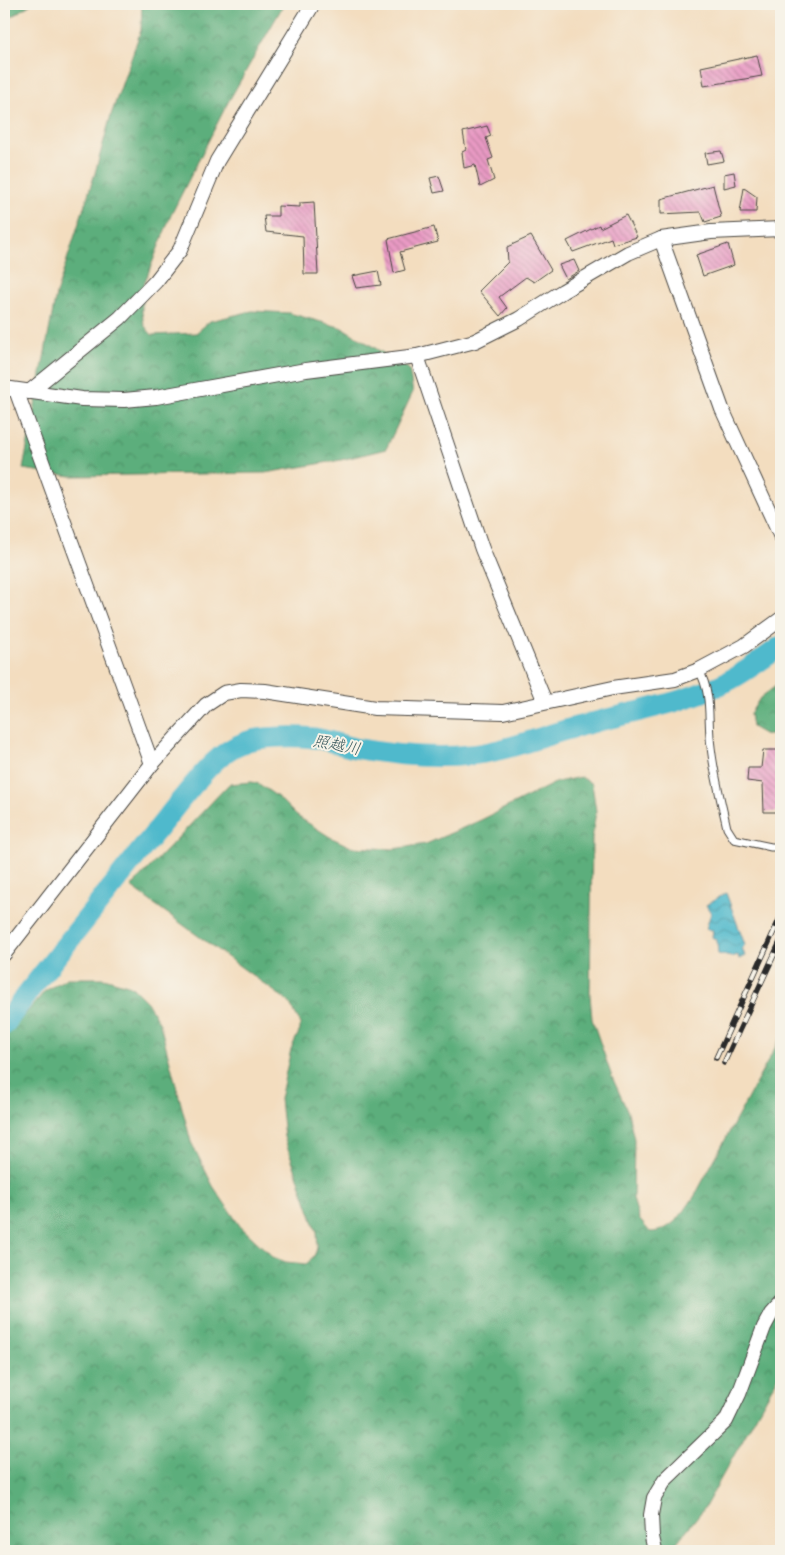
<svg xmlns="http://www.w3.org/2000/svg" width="785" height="1555" viewBox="0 0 785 1555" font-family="Delius,'Klee One',sans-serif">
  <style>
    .forest { fill: url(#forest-crowns); stroke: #446c53 }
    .water { fill: url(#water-waves); stroke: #3d727c }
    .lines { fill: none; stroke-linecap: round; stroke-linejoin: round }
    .river { stroke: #4fb9cc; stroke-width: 21 }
    .building { fill: url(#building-back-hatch) }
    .lane-casing { stroke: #494641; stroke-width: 9 }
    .street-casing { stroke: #494641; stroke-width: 16 }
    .lane { stroke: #fff; stroke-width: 7 }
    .street { stroke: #fff; stroke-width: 14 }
    .rail-casing { stroke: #2b2b2b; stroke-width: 5.5 }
    .rail { stroke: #f7f3e8; stroke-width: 4; stroke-dasharray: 11; stroke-linecap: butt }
    .labels { text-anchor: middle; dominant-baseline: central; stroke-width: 4; stroke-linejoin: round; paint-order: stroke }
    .water-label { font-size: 16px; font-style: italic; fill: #36565b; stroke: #f7f3e8 }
  </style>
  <defs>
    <pattern id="forest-crowns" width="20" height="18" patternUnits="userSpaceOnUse" patternTransform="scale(1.25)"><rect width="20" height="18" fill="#5cae7b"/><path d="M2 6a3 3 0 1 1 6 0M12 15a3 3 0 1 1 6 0" fill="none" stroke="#4c8e65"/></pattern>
    <pattern id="water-waves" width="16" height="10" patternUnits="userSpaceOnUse" patternTransform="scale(1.25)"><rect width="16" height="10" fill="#4fb9cc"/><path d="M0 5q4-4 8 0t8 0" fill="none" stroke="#4297a6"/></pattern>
    <pattern id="building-back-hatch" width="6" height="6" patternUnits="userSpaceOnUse" patternTransform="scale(1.25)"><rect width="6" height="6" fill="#e99ac4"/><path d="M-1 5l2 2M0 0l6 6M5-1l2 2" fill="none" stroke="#bd7e9f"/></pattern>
  </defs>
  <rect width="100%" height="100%" fill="#f7f3e8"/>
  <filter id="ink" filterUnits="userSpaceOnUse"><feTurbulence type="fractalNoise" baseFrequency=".02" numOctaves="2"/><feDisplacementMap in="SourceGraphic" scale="10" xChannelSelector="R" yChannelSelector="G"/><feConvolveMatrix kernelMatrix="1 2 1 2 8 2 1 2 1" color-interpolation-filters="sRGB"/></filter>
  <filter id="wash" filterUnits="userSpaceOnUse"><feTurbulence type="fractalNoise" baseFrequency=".0096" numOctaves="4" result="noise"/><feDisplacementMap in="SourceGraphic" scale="20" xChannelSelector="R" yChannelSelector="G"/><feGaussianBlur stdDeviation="1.12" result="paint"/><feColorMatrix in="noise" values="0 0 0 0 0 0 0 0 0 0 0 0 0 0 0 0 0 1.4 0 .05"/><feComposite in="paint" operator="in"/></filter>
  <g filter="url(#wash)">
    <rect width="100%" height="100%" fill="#f3ddbf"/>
    <g class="forest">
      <path d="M 4,4 L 31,4 L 4,22 Z"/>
      <path d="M 142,4 L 284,4 L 226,106 L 171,215 L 142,289 L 142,313 L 144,325 L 152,335 L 196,333 L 210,321 L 252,311 L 289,313 L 343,328 L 409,369 L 413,392 L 386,449 L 341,460 L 265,473 L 71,476 L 23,469 L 56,294 L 95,173 L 111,115 L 141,30 Z"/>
      <path d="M 781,682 L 781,737 L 764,734 L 752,727 L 750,714 L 760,698 Z"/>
      <path d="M 581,777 L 592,784 L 596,811 L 592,837 L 590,995 L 592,1019 L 612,1077 L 628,1112 L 634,1139 L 633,1199 L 639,1219 L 650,1232 C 671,1232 683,1213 694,1197 L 781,1037 L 781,1375 L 778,1377 L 705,1507 L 670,1551 L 4,1551 L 4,1039 L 45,991 L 67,978 L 104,978 L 131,986 L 147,1002 L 160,1024 L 191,1142 L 213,1186 L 240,1226 L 273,1257 L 286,1262 L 306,1264 C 318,1255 318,1246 317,1232 L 284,1137 L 280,1099 L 291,1049 L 300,1030 L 300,1022 L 289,1002 L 131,887 L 229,784 L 251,782 L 259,784 L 279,798 L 297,816 L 330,837 L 351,847 L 393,849 L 426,844 L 481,820 L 557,782 Z"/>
    </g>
    <path class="water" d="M 726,893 L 745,945 L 742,948 L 745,956 L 739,959 L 738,955 L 731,957 L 718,954 L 717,941 L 712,937 L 713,930 L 706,929 L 711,913 L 706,905 Z"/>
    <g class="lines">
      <path class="river" d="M 4,1025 L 29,991 L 180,801 C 197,781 216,753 243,743 C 258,736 296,736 314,738 C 327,740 341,745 354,748 C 392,755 432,759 470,755 C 508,751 544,735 580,726 C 630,712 681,705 728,681 C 747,671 764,658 781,646"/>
    </g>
    <g id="blocks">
      <g class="building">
        <path d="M 757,55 L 762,76 L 704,86 L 701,67 Z"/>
        <path d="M 487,126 L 491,136 L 486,138 L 493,158 L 488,160 L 494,180 L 480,187 L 475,165 L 464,168 L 462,152 L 466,150 L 463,132 Z"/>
        <path d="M 721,151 L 724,161 L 707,164 L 705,153 Z"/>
        <path d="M 734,172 L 736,185 L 724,188 L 724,174 Z"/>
        <path d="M 439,176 L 444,191 L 434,193 L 430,178 Z"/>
        <path d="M 713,185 L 721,217 L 705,222 L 701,212 L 661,214 L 661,199 Z"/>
        <path d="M 744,188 L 757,197 L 756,212 L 740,212 Z"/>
        <path d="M 314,202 L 318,274 L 304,274 L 303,236 L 266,232 L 264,216 L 278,216 L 278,206 L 300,207 L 300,203 Z"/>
        <path d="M 626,215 L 637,237 L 613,244 L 611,238 L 573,252 L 567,241 L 599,225 L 600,228 Z"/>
        <path d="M 434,227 L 438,242 L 400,252 L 405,270 L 394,273 L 388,239 Z"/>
        <path d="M 531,236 L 551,270 L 534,282 L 526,277 L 499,297 L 507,308 L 500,316 L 479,291 L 508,262 L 507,247 Z"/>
        <path d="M 728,244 L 734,265 L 703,276 L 696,255 Z"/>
        <path d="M 574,260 L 579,271 L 566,279 L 559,265 Z"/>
        <path d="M 378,271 L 381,285 L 356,288 L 352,276 Z"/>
        <path d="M 763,750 L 781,750 L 781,772 L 779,772 L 781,812 L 764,812 L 763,783 L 747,781 L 748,768 L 761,768 Z"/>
      </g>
    </g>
  </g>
  <g filter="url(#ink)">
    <use href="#blocks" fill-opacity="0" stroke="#494641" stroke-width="1"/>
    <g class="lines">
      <defs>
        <path id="lane" d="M 699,670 C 713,696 707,719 711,747 C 714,774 721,801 727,828 L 734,839 L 771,847 L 781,847"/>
        <g id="street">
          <path d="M 661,239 L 722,409 L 781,537"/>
          <path d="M 417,356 L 482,549 L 545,702"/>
          <path d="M 4,388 L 82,399 L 124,400 L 156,397 L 306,370 L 417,356 L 475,341 L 519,319 L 563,291 L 628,253 L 661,239 L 711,232 L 781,229"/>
          <path d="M 16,390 L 152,764"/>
          <path d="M 29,392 L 120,318 L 156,281 L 180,250 L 217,161 L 313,4"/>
          <path d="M 4,954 L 152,764 L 206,705 L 224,693 L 241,690 L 265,691 L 375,708 L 503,712 L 613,688 L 675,679 L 699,670 L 744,646 L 781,619"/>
          <path d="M 655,1551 L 652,1537 L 651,1515 L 654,1498 L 665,1480 L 726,1421 L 739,1394 L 764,1327 L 771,1314 L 781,1303"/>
        </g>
      </defs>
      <use href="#lane" class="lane-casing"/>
      <use href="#street" class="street-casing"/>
      <use href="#lane" class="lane"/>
      <use href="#street" class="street"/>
      <defs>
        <g id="rail">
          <path d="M 716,1058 L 781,916"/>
          <path d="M 724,1063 L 781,940"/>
        </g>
      </defs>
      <use href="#rail" class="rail-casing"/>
      <use href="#rail" class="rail"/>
    </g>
  </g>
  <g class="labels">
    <g class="water-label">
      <text transform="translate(337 744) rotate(11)">照越川</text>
    </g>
  </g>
  <rect width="785" height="1555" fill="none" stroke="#f7f3e8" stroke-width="20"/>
</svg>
